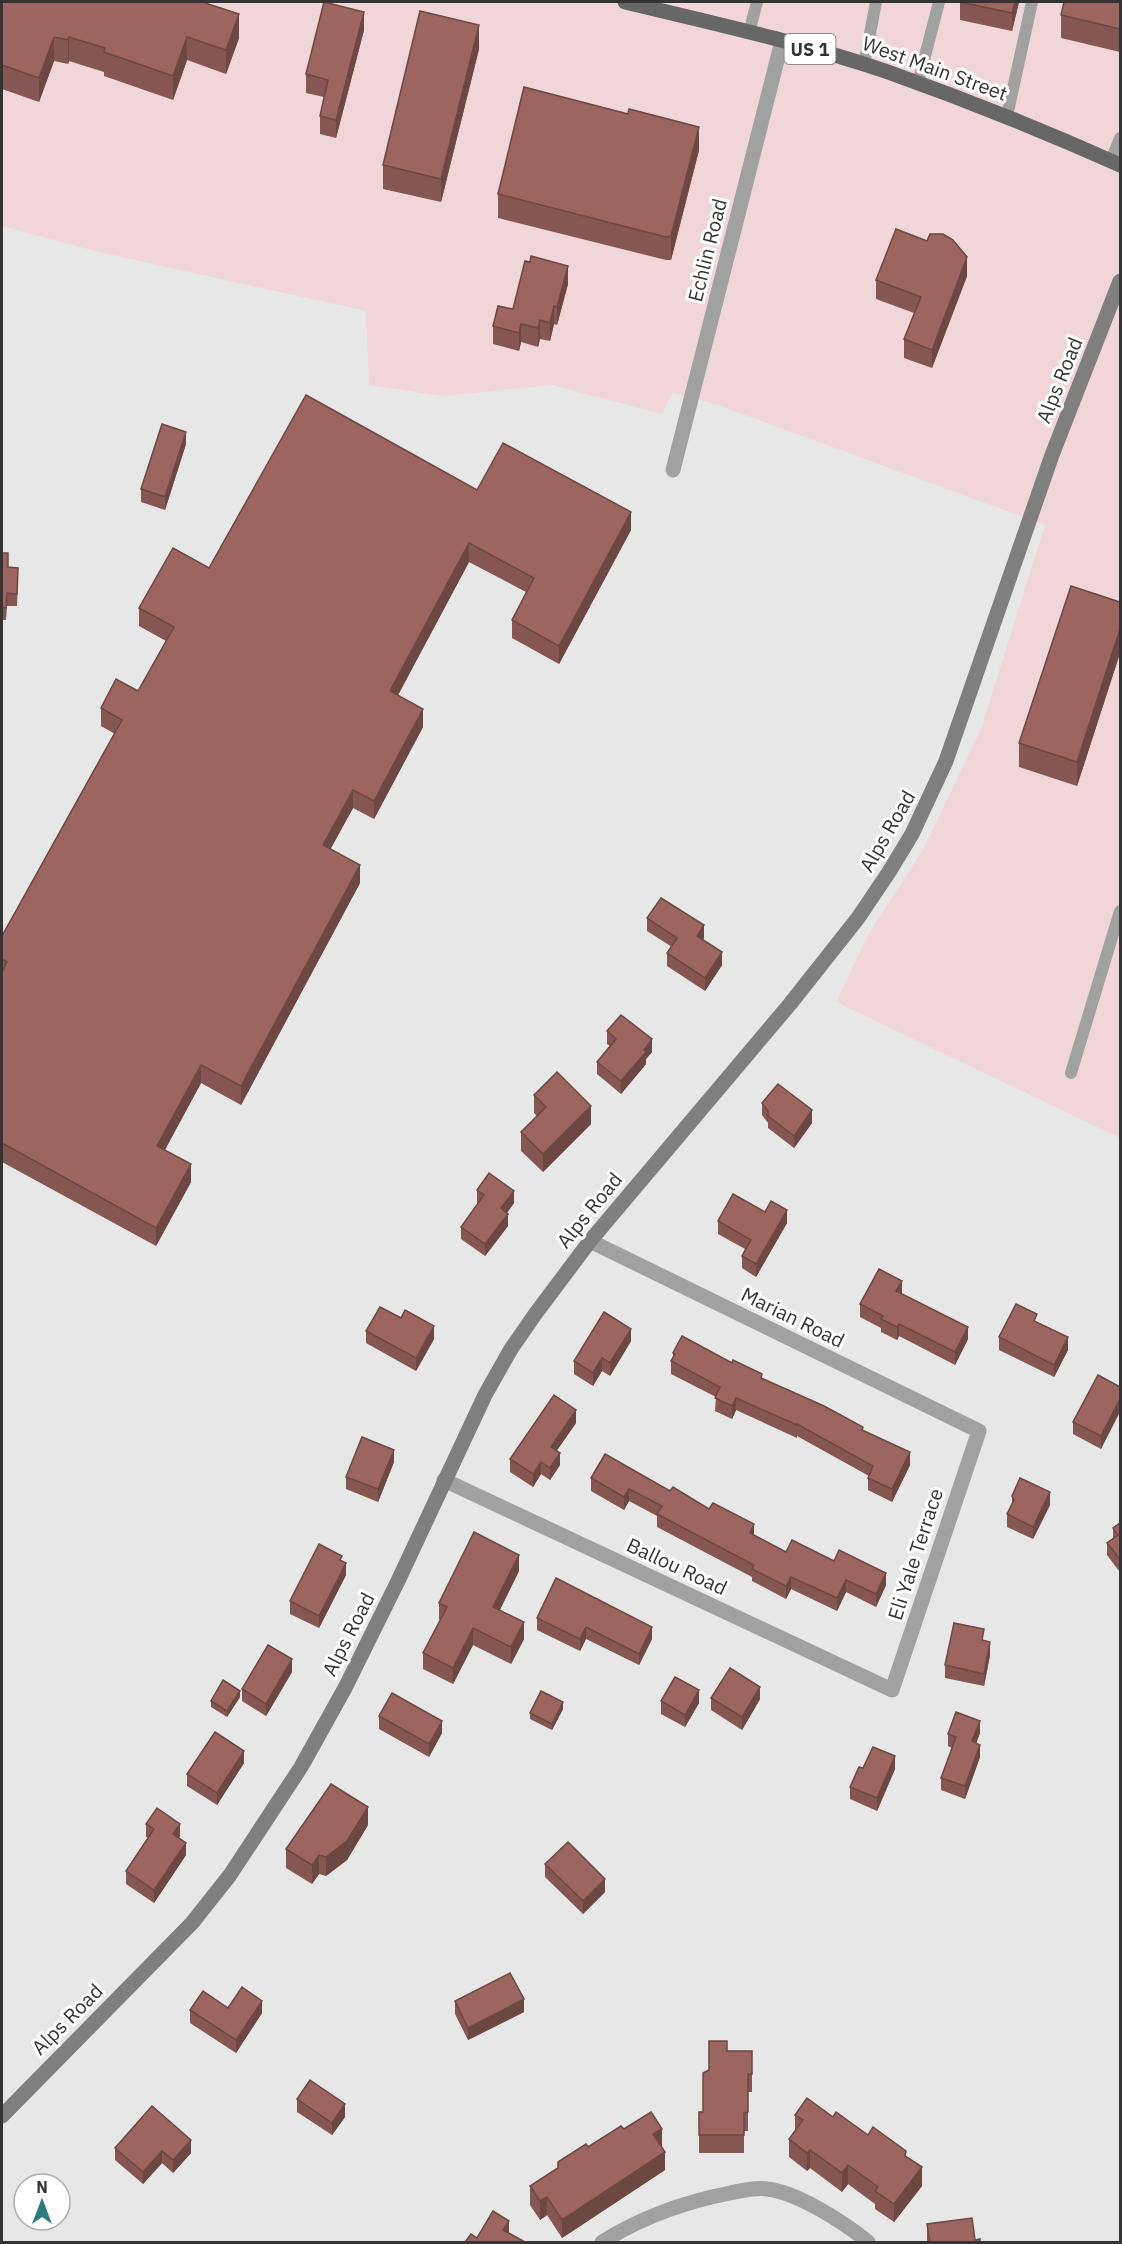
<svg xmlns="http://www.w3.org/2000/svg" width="1122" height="2244" viewBox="0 0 1122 2244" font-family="'IBM Plex Sans',sans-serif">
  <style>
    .commercial { fill: #f1d6d9 }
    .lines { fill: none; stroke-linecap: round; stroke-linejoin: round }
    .lane { stroke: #a1a1a1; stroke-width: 12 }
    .street { stroke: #a1a1a1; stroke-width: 15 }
    .secondary { stroke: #7f7f80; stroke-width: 15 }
    .primary { stroke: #676768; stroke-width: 15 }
    .wall { fill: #865752 }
    .shaded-wall { fill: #6d4742 }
    .building { fill: #9c655f; stroke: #6d4742; stroke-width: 1.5 }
    .labels { text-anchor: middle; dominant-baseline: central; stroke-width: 6; stroke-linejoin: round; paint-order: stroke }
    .shield { fill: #fff; stroke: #717171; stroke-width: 1.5 }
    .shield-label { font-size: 18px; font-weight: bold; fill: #343434 }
    .street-label { font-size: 20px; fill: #343434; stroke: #fff }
  </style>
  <rect width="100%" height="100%" fill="#e7e7e8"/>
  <path class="commercial" d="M 2,2 L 1120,2 L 1120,1138 L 836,1002 L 868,935 L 924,848 L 981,729 L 1045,525 L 715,404 L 672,393 L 662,414 L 552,385 L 443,396 L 369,385 L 366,311 L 99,252 L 2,226 Z"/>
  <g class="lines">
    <g class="lane">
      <path d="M 749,33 L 757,2"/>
      <path d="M 864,65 L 876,2"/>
      <path d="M 918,83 L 939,2"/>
      <path d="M 1007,116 L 1032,2"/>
      <path d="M 1111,161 L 1120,138"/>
      <path d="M 1071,1073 L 1120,911"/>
    </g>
    <g class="street">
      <path d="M 673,470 L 782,41"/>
      <path d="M 444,1480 L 892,1690 L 979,1431 L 590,1241"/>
      <path d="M 602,2242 C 642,2217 684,2202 730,2193 C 741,2191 756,2187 767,2189 C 797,2192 845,2223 868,2242"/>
    </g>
    <path class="secondary" d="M 2,2116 L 192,1923 L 230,1875 L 301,1767 L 345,1688 L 398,1581 L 485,1395 L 511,1349 L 536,1313 L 590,1241 L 790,1004 L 858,918 L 889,872 L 912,834 L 946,761 L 1052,455 L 1120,281"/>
    <path class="primary" d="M 625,2 C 713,23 803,43 888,72 C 967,100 1044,131 1120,165"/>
  </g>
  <g class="wall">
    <path d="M 2,2 L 239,38 L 226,74 L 187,60 L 173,100 L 104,76 L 104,72 L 69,61 L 68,64 L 54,61 L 39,102 L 2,89 Z"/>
    <path d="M 960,2 L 1019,2 L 1012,31 L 960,20 Z"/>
    <path d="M 1120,2 L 1120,52 L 1061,38 L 1061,15 Z"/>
    <path d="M 364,30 L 336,138 L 320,134 L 320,116 L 324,97 L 306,93 L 306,74 Z"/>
    <path d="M 479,49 L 441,202 L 383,189 L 383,165 Z"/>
    <path d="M 628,114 L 699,150 L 671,260 L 666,260 L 498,218 L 498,194 Z"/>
    <path d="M 967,276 L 932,368 L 904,358 L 904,339 L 914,313 L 876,299 L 876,280 Z"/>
    <path d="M 568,284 L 557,325 L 554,324 L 550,341 L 540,339 L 538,347 L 521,342 L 519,351 L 493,344 L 493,326 L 513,309 Z"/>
    <path d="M 186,444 L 165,510 L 141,502 L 141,489 Z"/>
    <path d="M 477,490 L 631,530 L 559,664 L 512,638 L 512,620 L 526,592 L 469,562 L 398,695 L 423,727 L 374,819 L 353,808 L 330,849 L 360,883 L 241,1105 L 201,1083 L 165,1150 L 191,1182 L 156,1246 L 2,1162 L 2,936 L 115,734 L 101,726 L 101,708 L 138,691 L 166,641 L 139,626 L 139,608 L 209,568 Z"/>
    <path d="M 2,553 L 8,568 L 18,580 L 17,606 L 7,606 L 6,620 L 2,620 Z"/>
    <path d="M 1120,602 L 1120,653 L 1077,786 L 1019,767 L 1019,743 Z"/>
    <path d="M 647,918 L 704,938 L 702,940 L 722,965 L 705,991 L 667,966 L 667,953 L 672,947 L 647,931 Z"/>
    <path d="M 607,1031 L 652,1052 L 646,1059 L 646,1064 L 621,1094 L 597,1074 L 597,1062 L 610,1046 L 607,1044 Z"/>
    <path d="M 534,1095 L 591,1124 L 543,1172 L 521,1151 L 521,1132 L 537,1116 L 534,1113 Z"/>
    <path d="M 762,1103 L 812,1123 L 794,1148 L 768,1128 L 768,1123 L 762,1115 Z"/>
    <path d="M 477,1190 L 514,1203 L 507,1213 L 508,1226 L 485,1256 L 461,1239 L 461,1227 L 478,1203 L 477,1203 Z"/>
    <path d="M 765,1212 L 787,1223 L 756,1277 L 742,1268 L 742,1256 L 745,1249 L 718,1234 L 718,1221 Z"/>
    <path d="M 902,1293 L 902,1294 L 968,1339 L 955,1365 L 899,1336 L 897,1340 L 881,1332 L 881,1328 L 860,1317 L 860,1304 Z"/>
    <path d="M 1037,1322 L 1068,1350 L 1054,1377 L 999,1350 L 999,1337 Z"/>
    <path d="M 366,1331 L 434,1339 L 416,1371 L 366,1343 Z"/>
    <path d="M 631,1341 L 610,1376 L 602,1371 L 593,1386 L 574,1374 L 574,1361 Z"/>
    <path d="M 673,1353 L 762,1379 L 863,1431 L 910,1465 L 892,1502 L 868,1490 L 868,1478 L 869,1476 L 797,1436 L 797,1438 L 736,1410 L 732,1419 L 715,1411 L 716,1397 L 671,1374 L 671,1361 L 673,1359 Z"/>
    <path d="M 1120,1387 L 1101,1449 L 1073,1434 L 1073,1422 Z"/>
    <path d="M 576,1423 L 557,1450 L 560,1465 L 550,1480 L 541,1474 L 533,1487 L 510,1472 L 510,1459 Z"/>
    <path d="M 394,1462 L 378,1502 L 346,1489 L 346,1477 Z"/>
    <path d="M 591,1478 L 670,1491 L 786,1552 L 834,1561 L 886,1585 L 876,1607 L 846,1592 L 837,1611 L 791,1589 L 786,1599 L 752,1581 L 752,1577 L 657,1527 L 657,1516 L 629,1501 L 624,1510 L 591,1491 Z"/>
    <path d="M 1012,1496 L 1050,1505 L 1033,1539 L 1007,1527 L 1007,1514 L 1012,1505 Z"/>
    <path d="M 1120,1523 L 1120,1570 L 1119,1571 L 1107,1555 L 1107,1543 L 1113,1538 L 1113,1528 Z"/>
    <path d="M 342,1561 L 346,1575 L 319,1628 L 290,1614 L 290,1601 Z"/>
    <path d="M 519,1571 L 500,1610 L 524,1639 L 511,1664 L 473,1645 L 453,1684 L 423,1669 L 423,1653 L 440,1620 L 439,1619 L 439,1603 Z"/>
    <path d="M 537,1618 L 652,1639 L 639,1665 L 586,1639 L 580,1651 L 537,1630 Z"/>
    <path d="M 990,1655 L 984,1686 L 945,1678 L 945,1665 Z"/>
    <path d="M 292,1672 L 266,1716 L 242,1701 L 242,1689 Z"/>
    <path d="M 240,1697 L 227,1717 L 211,1707 L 211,1701 Z"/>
    <path d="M 711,1698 L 760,1699 L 742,1730 L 711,1710 Z"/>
    <path d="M 661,1701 L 699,1703 L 685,1727 L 661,1714 Z"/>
    <path d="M 563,1709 L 552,1730 L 530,1719 L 530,1713 Z"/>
    <path d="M 379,1716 L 442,1733 L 429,1757 L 379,1729 Z"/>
    <path d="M 980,1733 L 976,1743 L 980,1757 L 965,1799 L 941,1790 L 941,1778 L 952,1748 L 948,1746 L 948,1734 Z"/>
    <path d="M 244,1763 L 217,1805 L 187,1786 L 187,1774 Z"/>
    <path d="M 863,1768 L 895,1769 L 877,1811 L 850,1799 L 850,1787 Z"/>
    <path d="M 146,1824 L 180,1836 L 179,1838 L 186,1855 L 154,1903 L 126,1884 L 126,1871 L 148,1838 L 146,1837 Z"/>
    <path d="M 368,1825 L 347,1860 L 326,1876 L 319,1874 L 312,1884 L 286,1868 L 286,1849 Z"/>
    <path d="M 545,1864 L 605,1892 L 583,1914 L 545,1877 Z"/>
    <path d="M 455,2001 L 524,2012 L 468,2040 L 455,2014 Z"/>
    <path d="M 228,2008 L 262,2013 L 236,2053 L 190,2023 L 190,2010 Z"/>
    <path d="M 727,2051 L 752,2051 L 752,2092 L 748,2092 L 748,2131 L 744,2131 L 744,2153 L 699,2153 L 699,2112 L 703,2112 L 709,2070 Z"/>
    <path d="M 297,2099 L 345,2117 L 332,2135 L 297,2112 Z"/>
    <path d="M 795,2115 L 833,2117 L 906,2156 L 922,2186 L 894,2222 L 875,2209 L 875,2204 L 848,2184 L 842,2192 L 810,2168 L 807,2171 L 789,2157 L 789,2139 L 795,2131 Z"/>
    <path d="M 624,2129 L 662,2147 L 665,2170 L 562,2238 L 547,2215 L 540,2220 L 530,2205 L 530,2186 L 588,2147 Z"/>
    <path d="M 115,2148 L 191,2153 L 173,2173 L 162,2163 L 143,2184 L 115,2160 Z"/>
    <path d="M 927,2224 L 975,2240 L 980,2242 L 927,2242 Z"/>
  </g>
  <g class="shaded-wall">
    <path d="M 1015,2 L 1019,2 L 1012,31 L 1012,13 Z"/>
    <path d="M 364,12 L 364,30 L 336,138 L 336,120 Z"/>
    <path d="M 239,14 L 239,38 L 226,74 L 226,50 Z"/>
    <path d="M 479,25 L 479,49 L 441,202 L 441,179 Z"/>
    <path d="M 54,37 L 54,61 L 39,102 L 39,78 Z"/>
    <path d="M 69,37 L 69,61 L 68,64 L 68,40 Z"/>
    <path d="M 187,37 L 187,60 L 173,100 L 173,76 Z"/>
    <path d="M 699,127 L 699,150 L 671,260 L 671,236 Z"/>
    <path d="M 967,257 L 967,276 L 932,368 L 932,350 Z"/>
    <path d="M 568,266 L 568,284 L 557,325 L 557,307 Z"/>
    <path d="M 554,306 L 554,324 L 550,341 L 550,323 Z"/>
    <path d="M 540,320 L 540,339 L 538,347 L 538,328 Z"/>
    <path d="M 521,324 L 521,342 L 519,351 L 519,333 Z"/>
    <path d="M 186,432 L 186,444 L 165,510 L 165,497 Z"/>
    <path d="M 631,512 L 631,530 L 559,664 L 559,646 Z"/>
    <path d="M 469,543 L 469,562 L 390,710 L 390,691 Z"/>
    <path d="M 1120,629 L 1120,653 L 1077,786 L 1077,762 Z"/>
    <path d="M 423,709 L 423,727 L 374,819 L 374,801 Z"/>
    <path d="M 353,790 L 353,808 L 323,863 L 323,845 Z"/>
    <path d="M 360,865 L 360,883 L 241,1105 L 241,1086 Z"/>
    <path d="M 704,925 L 704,938 L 697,949 L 697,936 Z"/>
    <path d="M 722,952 L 722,965 L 705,991 L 705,978 Z"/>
    <path d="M 652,1039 L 652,1052 L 646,1059 L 646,1064 L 621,1094 L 621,1081 Z"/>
    <path d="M 201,1065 L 201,1083 L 157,1164 L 157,1146 Z"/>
    <path d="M 591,1106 L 591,1124 L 543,1172 L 543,1154 Z"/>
    <path d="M 812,1110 L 812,1123 L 794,1148 L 794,1136 Z"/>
    <path d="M 191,1164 L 191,1182 L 156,1246 L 156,1228 Z"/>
    <path d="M 514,1191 L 514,1203 L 501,1221 L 501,1208 Z"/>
    <path d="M 787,1210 L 787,1223 L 756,1277 L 756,1264 Z"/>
    <path d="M 508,1214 L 508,1226 L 485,1256 L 485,1244 Z"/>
    <path d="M 902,1281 L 902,1293 L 896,1304 L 896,1291 Z"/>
    <path d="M 899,1324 L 899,1336 L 897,1340 L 897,1327 Z"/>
    <path d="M 434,1326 L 434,1339 L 416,1371 L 416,1358 Z"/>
    <path d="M 968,1327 L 968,1339 L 955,1365 L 955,1352 Z"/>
    <path d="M 631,1329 L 631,1341 L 610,1376 L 610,1363 Z"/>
    <path d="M 1068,1337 L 1068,1350 L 1054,1377 L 1054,1365 Z"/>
    <path d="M 602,1358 L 602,1371 L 593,1386 L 593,1373 Z"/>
    <path d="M 736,1398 L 736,1410 L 732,1419 L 732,1406 Z"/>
    <path d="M 1120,1399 L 1120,1412 L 1101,1449 L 1101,1436 Z"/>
    <path d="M 576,1410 L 576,1423 L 551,1459 L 551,1447 Z"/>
    <path d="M 394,1450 L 394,1462 L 378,1502 L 378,1489 Z"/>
    <path d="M 910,1452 L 910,1465 L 892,1502 L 892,1489 Z"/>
    <path d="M 560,1453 L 560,1465 L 550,1480 L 550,1468 Z"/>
    <path d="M 541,1462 L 541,1474 L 533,1487 L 533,1474 Z"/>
    <path d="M 629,1489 L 629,1501 L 624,1510 L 624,1497 Z"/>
    <path d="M 1050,1492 L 1050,1505 L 1033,1539 L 1033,1527 Z"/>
    <path d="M 754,1524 L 754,1536 L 750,1533 Z"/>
    <path d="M 519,1555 L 519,1571 L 493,1623 L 493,1607 Z"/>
    <path d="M 1120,1557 L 1120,1570 L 1119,1571 L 1119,1558 Z"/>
    <path d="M 346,1563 L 346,1575 L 319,1628 L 319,1616 Z"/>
    <path d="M 886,1573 L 886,1585 L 876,1607 L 876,1594 Z"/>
    <path d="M 791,1577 L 791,1589 L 786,1599 L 786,1586 Z"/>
    <path d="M 846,1580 L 846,1592 L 837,1611 L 837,1598 Z"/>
    <path d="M 524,1622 L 524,1639 L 511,1664 L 511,1647 Z"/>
    <path d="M 586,1627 L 586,1639 L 580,1651 L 580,1639 Z"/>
    <path d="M 652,1627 L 652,1639 L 639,1665 L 639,1654 Z"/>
    <path d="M 473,1628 L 473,1645 L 453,1684 L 453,1668 Z"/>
    <path d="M 990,1642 L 990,1655 L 984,1686 L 984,1674 Z"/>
    <path d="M 292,1659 L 292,1672 L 266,1716 L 266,1704 Z"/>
    <path d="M 760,1687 L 760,1699 L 742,1730 L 742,1717 Z"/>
    <path d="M 699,1690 L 699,1703 L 685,1727 L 685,1715 Z"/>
    <path d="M 240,1691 L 240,1697 L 227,1717 L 227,1711 Z"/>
    <path d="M 563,1702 L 563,1709 L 552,1730 L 552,1724 Z"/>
    <path d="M 442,1721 L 442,1733 L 429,1757 L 429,1744 Z"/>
    <path d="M 980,1721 L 980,1733 L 972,1754 L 972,1741 Z"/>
    <path d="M 980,1745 L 980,1757 L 965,1799 L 965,1786 Z"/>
    <path d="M 244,1751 L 244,1763 L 217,1805 L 217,1793 Z"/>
    <path d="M 895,1756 L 895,1769 L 877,1811 L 877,1798 Z"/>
    <path d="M 368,1807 L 368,1825 L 347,1860 L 326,1876 L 326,1857 Z"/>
    <path d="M 180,1824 L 180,1836 L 173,1846 L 173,1834 Z"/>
    <path d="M 186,1843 L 186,1855 L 154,1903 L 154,1890 Z"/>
    <path d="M 319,1855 L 319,1874 L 312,1884 L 312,1865 Z"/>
    <path d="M 605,1879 L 605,1892 L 583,1914 L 583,1901 Z"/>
    <path d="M 524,1999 L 524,2012 L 468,2040 L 468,2028 Z"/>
    <path d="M 262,2001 L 262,2013 L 236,2053 L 236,2040 Z"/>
    <path d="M 345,2104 L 345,2117 L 332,2135 L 332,2123 Z"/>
    <path d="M 662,2129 L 662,2147 L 653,2134 Z"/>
    <path d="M 191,2140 L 191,2153 L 173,2173 L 173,2160 Z"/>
    <path d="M 810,2150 L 810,2168 L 807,2171 L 807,2153 Z"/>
    <path d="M 162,2151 L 162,2163 L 143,2184 L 143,2172 Z"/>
    <path d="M 665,2152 L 665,2170 L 562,2238 L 562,2220 Z"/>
    <path d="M 848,2165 L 848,2184 L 842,2192 L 842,2173 Z"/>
    <path d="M 922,2167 L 922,2186 L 894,2222 L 894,2204 Z"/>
    <path d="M 547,2197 L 547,2215 L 540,2220 L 540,2201 Z"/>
    <path d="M 509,2221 L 509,2242 L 503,2230 Z"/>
  </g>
  <g class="building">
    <path d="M 2,2 L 202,2 L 239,14 L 226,50 L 187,37 L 173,76 L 104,52 L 105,48 L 69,37 L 68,40 L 54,37 L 39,78 L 2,65 Z"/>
    <path d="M 324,2 L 364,12 L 336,120 L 320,116 L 328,80 L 306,74 Z"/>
    <path d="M 960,2 L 1015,2 L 1012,13 Z"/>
    <path d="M 1064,2 L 1120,2 L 1120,29 L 1061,15 Z"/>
    <path d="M 420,11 L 479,25 L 441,179 L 383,165 Z"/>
    <path d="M 524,87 L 628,114 L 629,109 L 699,127 L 671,236 L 666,237 L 498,194 Z"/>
    <path d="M 896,229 L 927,241 L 930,234 L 943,234 L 953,240 L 967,257 L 932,350 L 904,339 L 921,297 L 876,280 Z"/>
    <path d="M 531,256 L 568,266 L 557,307 L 554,306 L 550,323 L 540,320 L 538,328 L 521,324 L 519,333 L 493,326 L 498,306 L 513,309 L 525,261 L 530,262 Z"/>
    <path d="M 306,395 L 477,490 L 503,443 L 631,512 L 559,646 L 512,620 L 534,578 L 469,543 L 390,691 L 423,709 L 374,801 L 353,790 L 323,845 L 360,865 L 241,1086 L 201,1065 L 157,1146 L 191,1164 L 156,1228 L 2,1143 L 2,972 L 7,962 L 2,959 L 2,936 L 122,720 L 101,708 L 116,679 L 138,691 L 174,627 L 139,608 L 173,548 L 209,568 Z"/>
    <path d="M 162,424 L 186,432 L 165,497 L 141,489 Z"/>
    <path d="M 2,553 L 8,553 L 8,567 L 18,568 L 17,594 L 7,593 L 6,608 L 2,607 Z"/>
    <path d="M 1071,586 L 1120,602 L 1120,629 L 1077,762 L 1019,743 Z"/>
    <path d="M 661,898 L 704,925 L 697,936 L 722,952 L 705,978 L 667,953 L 677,938 L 647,918 Z"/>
    <path d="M 621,1015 L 652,1039 L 644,1050 L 646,1052 L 621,1081 L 597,1062 L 616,1039 L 607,1031 Z"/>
    <path d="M 557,1072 L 591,1106 L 543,1154 L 521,1132 L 546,1107 L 534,1095 Z"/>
    <path d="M 778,1084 L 812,1110 L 794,1136 L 768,1116 L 768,1111 L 762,1103 Z"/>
    <path d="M 489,1173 L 514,1191 L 501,1208 L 508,1214 L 485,1244 L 461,1227 L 484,1195 L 477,1190 Z"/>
    <path d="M 733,1194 L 765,1212 L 771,1201 L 787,1210 L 756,1264 L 742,1256 L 751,1240 L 718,1221 Z"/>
    <path d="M 879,1269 L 902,1281 L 896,1291 L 968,1327 L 955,1352 L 899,1324 L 897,1327 L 881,1319 L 883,1316 L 860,1304 Z"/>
    <path d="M 1016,1304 L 1037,1314 L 1034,1321 L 1068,1337 L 1054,1365 L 999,1337 Z"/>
    <path d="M 380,1307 L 401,1318 L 405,1310 L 434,1326 L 416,1358 L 366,1331 Z"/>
    <path d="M 604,1312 L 631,1329 L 610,1363 L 602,1358 L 593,1373 L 574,1361 Z"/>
    <path d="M 682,1336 L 732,1363 L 733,1360 L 762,1374 L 761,1378 L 824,1406 L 863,1427 L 862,1430 L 910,1452 L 892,1489 L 868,1478 L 873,1466 L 797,1424 L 797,1425 L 736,1398 L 732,1406 L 715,1398 L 720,1387 L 671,1361 L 675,1354 L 673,1353 Z"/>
    <path d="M 1098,1375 L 1120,1387 L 1120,1399 L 1101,1436 L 1073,1422 Z"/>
    <path d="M 554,1395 L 576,1410 L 551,1447 L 560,1453 L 550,1468 L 541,1462 L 533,1474 L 510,1459 Z"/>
    <path d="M 362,1437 L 394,1450 L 378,1489 L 346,1477 Z"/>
    <path d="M 605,1454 L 670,1491 L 673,1487 L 709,1509 L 713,1503 L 754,1524 L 750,1533 L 786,1552 L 792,1540 L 834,1561 L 839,1550 L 886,1573 L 876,1594 L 846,1580 L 837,1598 L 791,1577 L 786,1586 L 752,1569 L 754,1565 L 657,1514 L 662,1506 L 629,1489 L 624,1497 L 591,1478 Z"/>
    <path d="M 1020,1478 L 1050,1492 L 1033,1527 L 1007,1514 L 1014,1500 L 1012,1496 Z"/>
    <path d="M 1120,1523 L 1120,1557 L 1119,1558 L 1107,1543 L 1118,1535 L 1113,1528 Z"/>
    <path d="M 474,1532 L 519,1555 L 493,1607 L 524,1622 L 511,1647 L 473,1628 L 453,1668 L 423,1653 L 447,1607 L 439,1603 Z"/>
    <path d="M 319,1544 L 342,1556 L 340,1560 L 346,1563 L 319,1616 L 290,1601 Z"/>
    <path d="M 556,1578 L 652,1627 L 639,1654 L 586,1627 L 580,1639 L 537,1618 Z"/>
    <path d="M 954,1623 L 984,1629 L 982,1640 L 990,1642 L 984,1674 L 945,1665 Z"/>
    <path d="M 268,1645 L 292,1659 L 266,1704 L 242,1689 Z"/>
    <path d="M 730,1668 L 760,1687 L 742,1717 L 711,1698 Z"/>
    <path d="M 675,1677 L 699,1690 L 685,1715 L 661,1701 Z"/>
    <path d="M 223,1680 L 240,1691 L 227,1711 L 211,1701 Z"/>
    <path d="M 541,1691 L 563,1702 L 552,1724 L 530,1713 Z"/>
    <path d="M 392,1693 L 442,1721 L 429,1744 L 379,1716 Z"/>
    <path d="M 956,1712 L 980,1721 L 972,1741 L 980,1745 L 965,1786 L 941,1778 L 956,1737 L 948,1734 Z"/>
    <path d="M 215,1732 L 244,1751 L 217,1793 L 187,1774 Z"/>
    <path d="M 873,1747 L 895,1756 L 877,1798 L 850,1787 L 859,1767 L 863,1768 Z"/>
    <path d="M 331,1784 L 368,1807 L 347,1841 L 326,1857 L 319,1855 L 312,1865 L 286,1849 Z"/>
    <path d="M 157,1808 L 180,1824 L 173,1834 L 186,1843 L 154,1890 L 126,1871 L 154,1829 L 146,1824 Z"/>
    <path d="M 568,1842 L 605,1879 L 583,1901 L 545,1864 Z"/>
    <path d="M 510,1973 L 524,1999 L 468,2028 L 455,2001 Z"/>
    <path d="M 242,1987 L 262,2001 L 236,2040 L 190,2010 L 203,1991 L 228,2008 Z"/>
    <path d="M 709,2041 L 727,2041 L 727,2051 L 752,2051 L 752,2074 L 748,2074 L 748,2112 L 744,2113 L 744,2135 L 699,2135 L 699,2112 L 703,2112 L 703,2073 L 709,2070 Z"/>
    <path d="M 310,2080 L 345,2104 L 332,2123 L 297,2099 Z"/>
    <path d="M 807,2098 L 833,2117 L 836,2112 L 868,2135 L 873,2127 L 906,2151 L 905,2156 L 922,2167 L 894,2204 L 875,2191 L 878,2187 L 848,2165 L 842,2173 L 810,2150 L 807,2153 L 789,2139 L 803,2120 L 795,2115 Z"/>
    <path d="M 152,2106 L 191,2140 L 173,2160 L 162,2151 L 143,2172 L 115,2148 Z"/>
    <path d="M 651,2112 L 662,2129 L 653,2134 L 665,2152 L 562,2220 L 547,2197 L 540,2201 L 530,2186 L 558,2168 L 558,2162 L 586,2144 L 588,2147 L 621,2126 L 624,2129 Z"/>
    <path d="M 493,2211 L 509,2221 L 503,2230 L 525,2242 L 465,2242 L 471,2234 L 477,2238 Z"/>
    <path d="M 972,2218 L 975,2240 L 980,2239 L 980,2242 L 930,2242 L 927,2224 Z"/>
  </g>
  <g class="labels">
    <rect class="shield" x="784.5" y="34" width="51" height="30" rx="4.5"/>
    <g class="shield-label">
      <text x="810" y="49">US 1</text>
    </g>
    <g class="street-label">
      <text transform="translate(935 68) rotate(20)">West Main Street</text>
      <text transform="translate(707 250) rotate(-76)">Echlin Road</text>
      <text transform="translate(1059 380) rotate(-68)">Alps Road</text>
      <text transform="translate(887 831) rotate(-60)">Alps Road</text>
      <text transform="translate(589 1210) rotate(-51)">Alps Road</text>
      <text transform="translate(793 1317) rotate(26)">Marian Road</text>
      <text transform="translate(915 1554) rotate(-72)">Eli Yale Terrace</text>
      <text transform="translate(677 1566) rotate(25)">Ballou Road</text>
      <text transform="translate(348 1634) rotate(-63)">Alps Road</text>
      <text transform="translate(67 2019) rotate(-45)">Alps Road</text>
    </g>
  </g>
  <rect width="1122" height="2244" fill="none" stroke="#343434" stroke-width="6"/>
  <g transform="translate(42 2202)"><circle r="28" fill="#ffffff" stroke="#aeaeae" stroke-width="1.5"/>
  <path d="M0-4.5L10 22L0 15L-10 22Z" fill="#30797f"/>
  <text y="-9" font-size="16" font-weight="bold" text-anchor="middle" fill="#343434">N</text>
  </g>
</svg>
